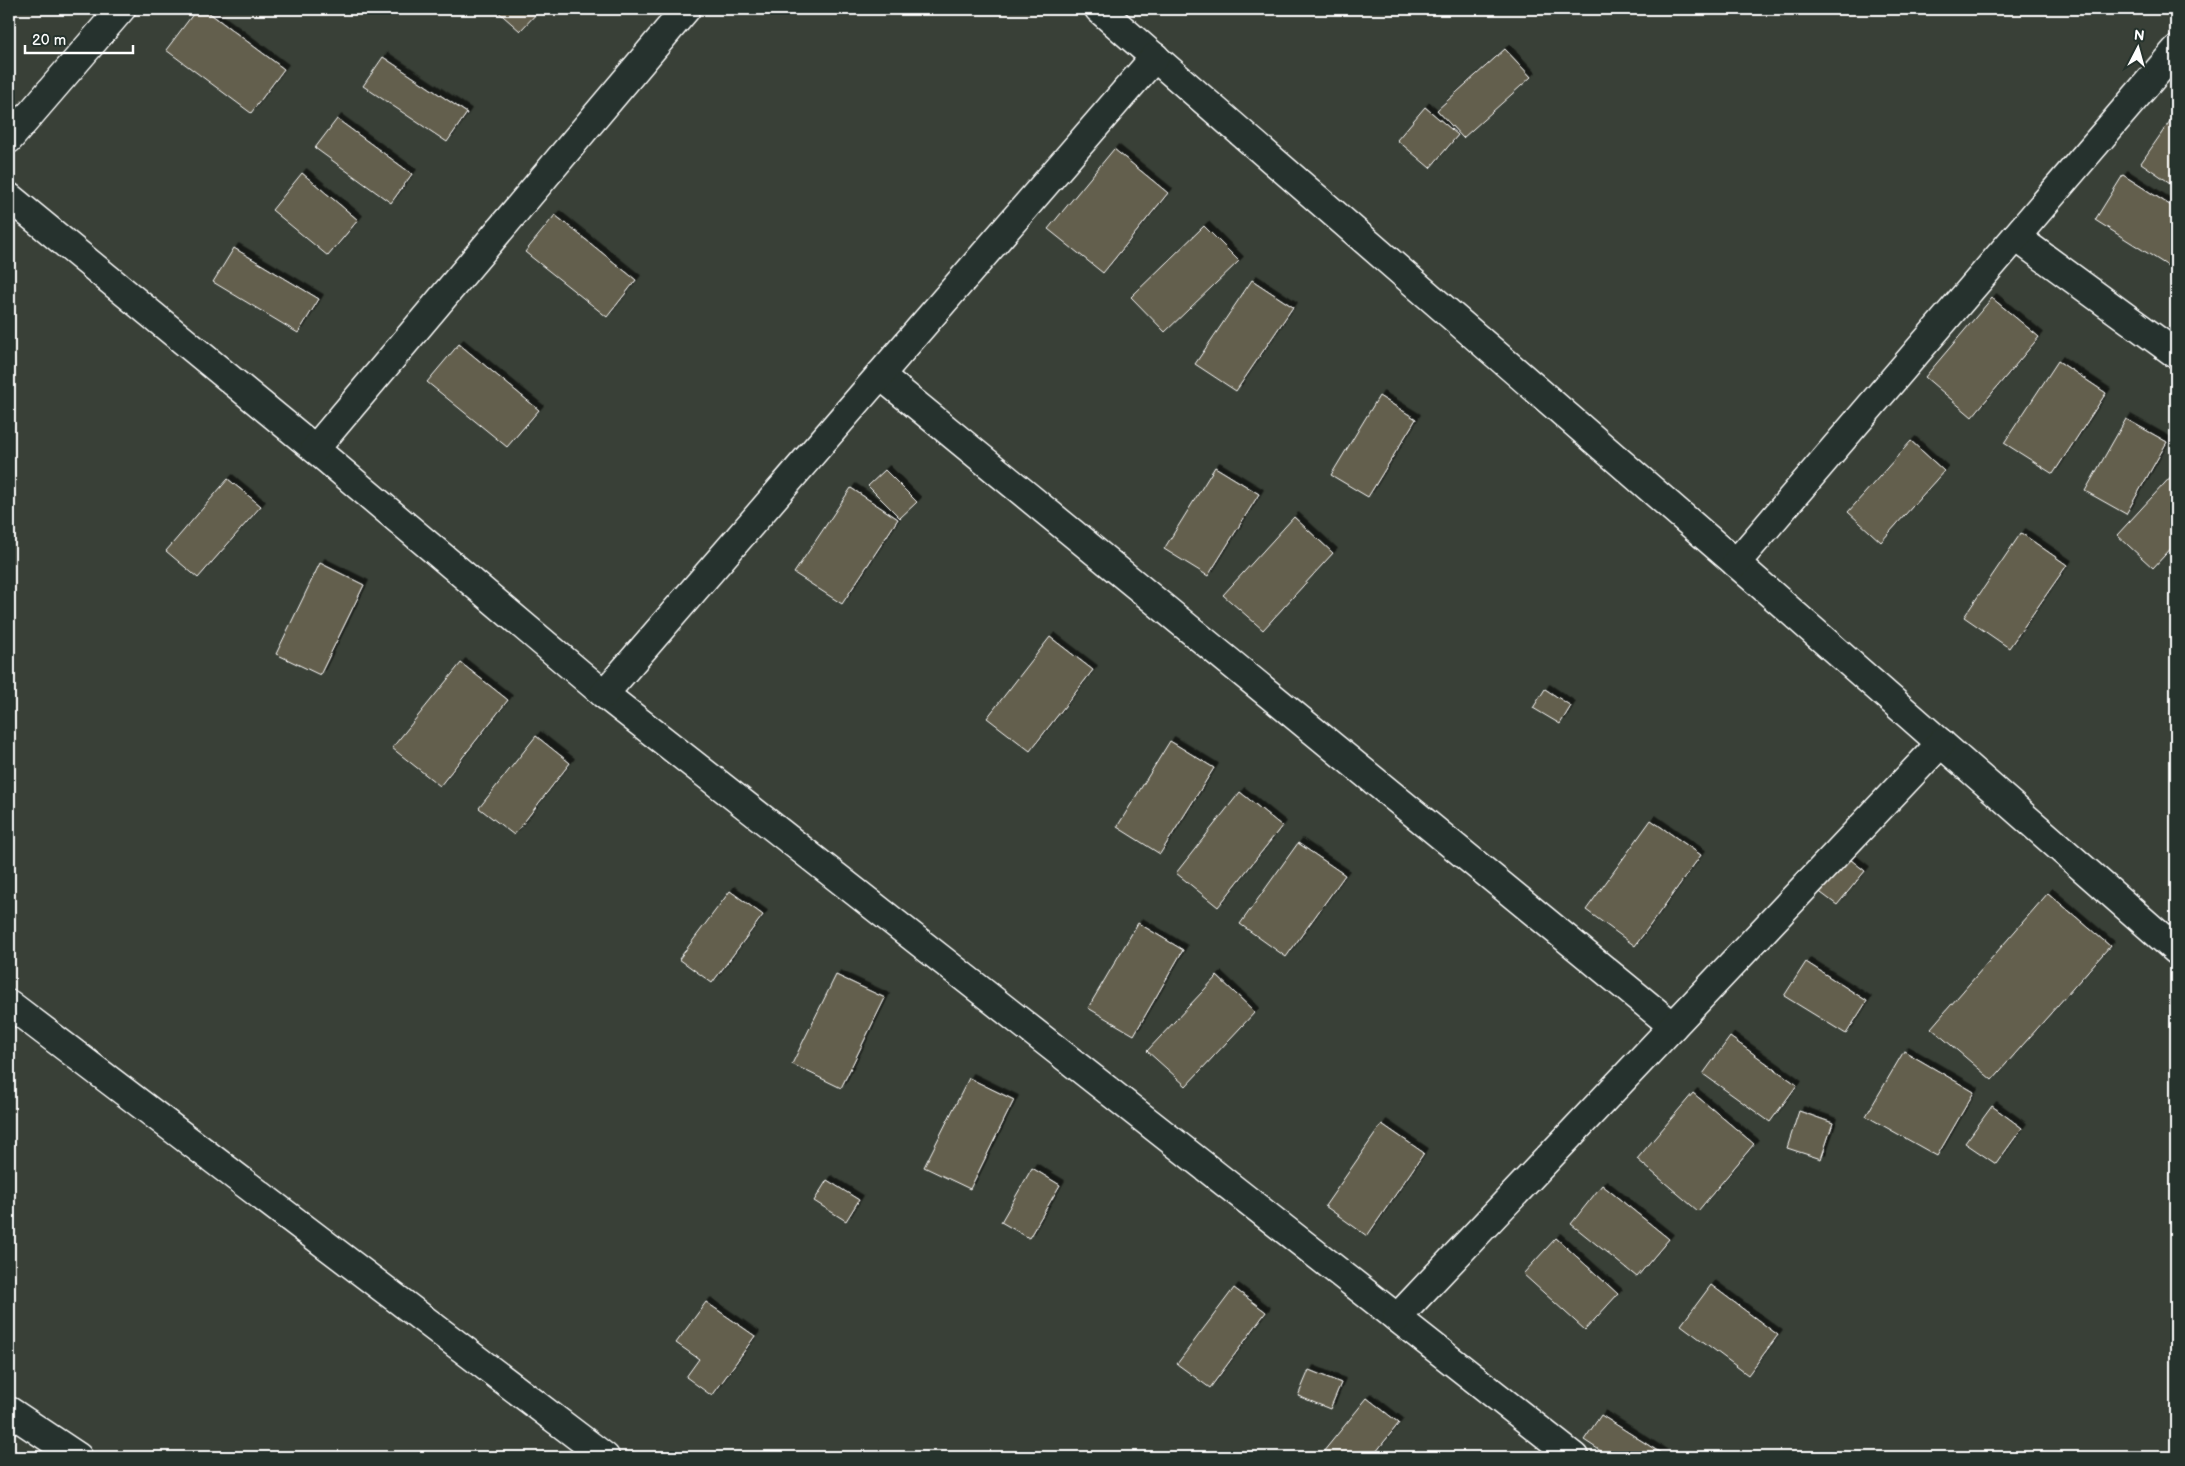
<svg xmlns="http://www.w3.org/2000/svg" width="2185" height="1466" viewBox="0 0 2185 1466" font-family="'Balsamiq Sans',sans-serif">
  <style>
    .building { fill: #645f4d; stroke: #fff; filter: url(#shadow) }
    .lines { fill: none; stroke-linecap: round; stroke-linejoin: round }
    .minor-casing { stroke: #fff; stroke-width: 31 }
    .minor { stroke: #26332d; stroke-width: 28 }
  </style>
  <defs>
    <filter id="shadow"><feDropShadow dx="4.5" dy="-4.5" stdDeviation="0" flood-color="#0009"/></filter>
  </defs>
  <rect width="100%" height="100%" fill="#394037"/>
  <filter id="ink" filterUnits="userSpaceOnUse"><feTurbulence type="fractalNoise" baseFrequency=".02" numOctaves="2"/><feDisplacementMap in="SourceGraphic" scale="10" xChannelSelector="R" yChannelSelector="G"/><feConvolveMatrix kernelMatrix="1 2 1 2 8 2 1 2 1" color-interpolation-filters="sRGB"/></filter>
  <g filter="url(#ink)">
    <g class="building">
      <path d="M 197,9 L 204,9 L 284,69 L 251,113 L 166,50 Z"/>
      <path d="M 495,9 L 541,9 L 520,31 Z"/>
      <path d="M 1505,49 L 1531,77 L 1463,138 L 1437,110 Z"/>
      <path d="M 383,57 L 467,113 L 447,142 L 363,86 Z"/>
      <path d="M 1425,107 L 1458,135 L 1430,168 L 1397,140 Z"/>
      <path d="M 337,119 L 412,174 L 391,203 L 315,148 Z"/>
      <path d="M 2170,121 L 2176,125 L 2176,187 L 2141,163 Z"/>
      <path d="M 1114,149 L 1168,193 L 1103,273 L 1048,229 Z"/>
      <path d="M 302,173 L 358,220 L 328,256 L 272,210 Z"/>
      <path d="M 2123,175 L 2176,209 L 2176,271 L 2095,220 Z"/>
      <path d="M 555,215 L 636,280 L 607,317 L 525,252 Z"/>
      <path d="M 1204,226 L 1239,261 L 1165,332 L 1131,297 Z"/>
      <path d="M 234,248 L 319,299 L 298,333 L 213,282 Z"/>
      <path d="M 1252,280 L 1293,307 L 1236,391 L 1195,364 Z"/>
      <path d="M 1992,298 L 2039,337 L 1972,417 L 1925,377 Z"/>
      <path d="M 459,344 L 539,410 L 507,447 L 427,382 Z"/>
      <path d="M 2058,361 L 2106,393 L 2053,474 L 2004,443 Z"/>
      <path d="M 1379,396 L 1416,419 L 1368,497 L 1331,475 Z"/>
      <path d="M 2126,419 L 2167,442 L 2126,514 L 2085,491 Z"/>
      <path d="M 1911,441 L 1944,471 L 1881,542 L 1848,512 Z"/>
      <path d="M 1215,467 L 1259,494 L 1208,576 L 1164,549 Z"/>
      <path d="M 885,470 L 917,502 L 900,518 L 868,486 Z"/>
      <path d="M 2176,471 L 2176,543 L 2153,568 L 2117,535 Z"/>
      <path d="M 228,479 L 261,506 L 198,578 L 166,551 Z"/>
      <path d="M 851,488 L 898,519 L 842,604 L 794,573 Z"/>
      <path d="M 1294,517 L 1333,553 L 1263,630 L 1223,595 Z"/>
      <path d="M 2021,533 L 2067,565 L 2009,648 L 1964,617 Z"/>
      <path d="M 320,563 L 364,585 L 320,675 L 276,654 Z"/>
      <path d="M 1050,637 L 1093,670 L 1030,751 L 987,718 Z"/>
      <path d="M 461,663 L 508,700 L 440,786 L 392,748 Z"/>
      <path d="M 1545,689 L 1571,706 L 1560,724 L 1533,708 Z"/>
      <path d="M 536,736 L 570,763 L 514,835 L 479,808 Z"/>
      <path d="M 1170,741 L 1214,768 L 1160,854 L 1117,827 Z"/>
      <path d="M 1240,792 L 1282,826 L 1218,907 L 1176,873 Z"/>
      <path d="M 1651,820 L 1701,855 L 1635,946 L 1586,910 Z"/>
      <path d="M 1298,843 L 1345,875 L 1286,957 L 1240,924 Z"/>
      <path d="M 1841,852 L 1865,871 L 1837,905 L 1813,887 Z"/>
      <path d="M 730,891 L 763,915 L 712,983 L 679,959 Z"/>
      <path d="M 2048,893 L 2110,946 L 1992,1080 L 1931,1028 Z"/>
      <path d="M 1138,923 L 1183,950 L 1134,1035 L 1088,1008 Z"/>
      <path d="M 1806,962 L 1867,1001 L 1846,1034 L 1784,996 Z"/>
      <path d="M 836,975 L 885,998 L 841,1088 L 792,1064 Z"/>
      <path d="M 1217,976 L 1255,1012 L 1186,1086 L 1147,1051 Z"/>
      <path d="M 1730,1037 L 1797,1085 L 1770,1122 L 1703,1074 Z"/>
      <path d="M 1904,1051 L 1974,1092 L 1937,1156 L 1866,1116 Z"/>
      <path d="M 969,1078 L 1014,1100 L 970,1189 L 924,1167 Z"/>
      <path d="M 1693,1093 L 1754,1144 L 1698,1211 L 1637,1159 Z"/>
      <path d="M 1992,1106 L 2022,1128 L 1996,1164 L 1965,1143 Z"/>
      <path d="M 1799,1111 L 1833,1123 L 1821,1159 L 1787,1148 Z"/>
      <path d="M 1382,1124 L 1424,1153 L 1367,1236 L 1325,1206 Z"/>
      <path d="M 1032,1168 L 1060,1185 L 1029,1238 L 1001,1222 Z"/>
      <path d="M 827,1180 L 859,1200 L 846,1221 L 814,1201 Z"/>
      <path d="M 1602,1185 L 1669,1239 L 1637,1277 L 1571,1224 Z"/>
      <path d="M 1556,1238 L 1618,1294 L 1585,1330 L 1523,1274 Z"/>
      <path d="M 1711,1285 L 1778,1335 L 1748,1375 L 1681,1325 Z"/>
      <path d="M 1234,1288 L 1266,1312 L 1210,1388 L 1177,1364 Z"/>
      <path d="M 706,1302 L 755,1336 L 712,1396 L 686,1377 L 699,1359 L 676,1343 Z"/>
      <path d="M 1309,1370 L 1341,1383 L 1330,1409 L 1298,1396 Z"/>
      <path d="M 1367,1398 L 1399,1423 L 1372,1457 L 1319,1457 Z"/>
      <path d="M 1601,1415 L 1667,1457 L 1610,1457 L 1584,1440 Z"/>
    </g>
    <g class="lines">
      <defs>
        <g id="minor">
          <path d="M 1099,9 L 1736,563 L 2176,950"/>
          <path d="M 9,139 L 121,9"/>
          <path d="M 9,197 L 315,449 L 604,694 L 1574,1457"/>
          <path d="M 2016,237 L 2176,354"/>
          <path d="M 880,375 L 1673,1026"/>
          <path d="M 315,449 L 686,9"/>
          <path d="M 1736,563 L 2176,50"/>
          <path d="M 604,694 L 1155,57"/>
          <path d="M 9,1004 L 605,1457"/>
          <path d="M 1397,1318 L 1941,743"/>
          <path d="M 9,1411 L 78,1457"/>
        </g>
      </defs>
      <use href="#minor" class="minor-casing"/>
      <use href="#minor" class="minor"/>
    </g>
  </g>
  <rect width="2185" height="1466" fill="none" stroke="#26332d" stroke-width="30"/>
  <rect x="15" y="15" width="2155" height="1436" fill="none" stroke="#fff" stroke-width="2" filter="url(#ink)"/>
  <g transform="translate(2138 48) rotate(6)" stroke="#26332d" stroke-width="4" paint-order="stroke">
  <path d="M0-4L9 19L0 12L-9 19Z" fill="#ffffff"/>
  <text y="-8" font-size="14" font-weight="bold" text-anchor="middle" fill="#ffffff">N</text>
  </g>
  <path d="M25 45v8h108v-8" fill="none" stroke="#ffffff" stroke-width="2.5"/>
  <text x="32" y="45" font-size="15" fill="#ffffff" stroke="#26332d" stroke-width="4" paint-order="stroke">20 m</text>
</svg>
